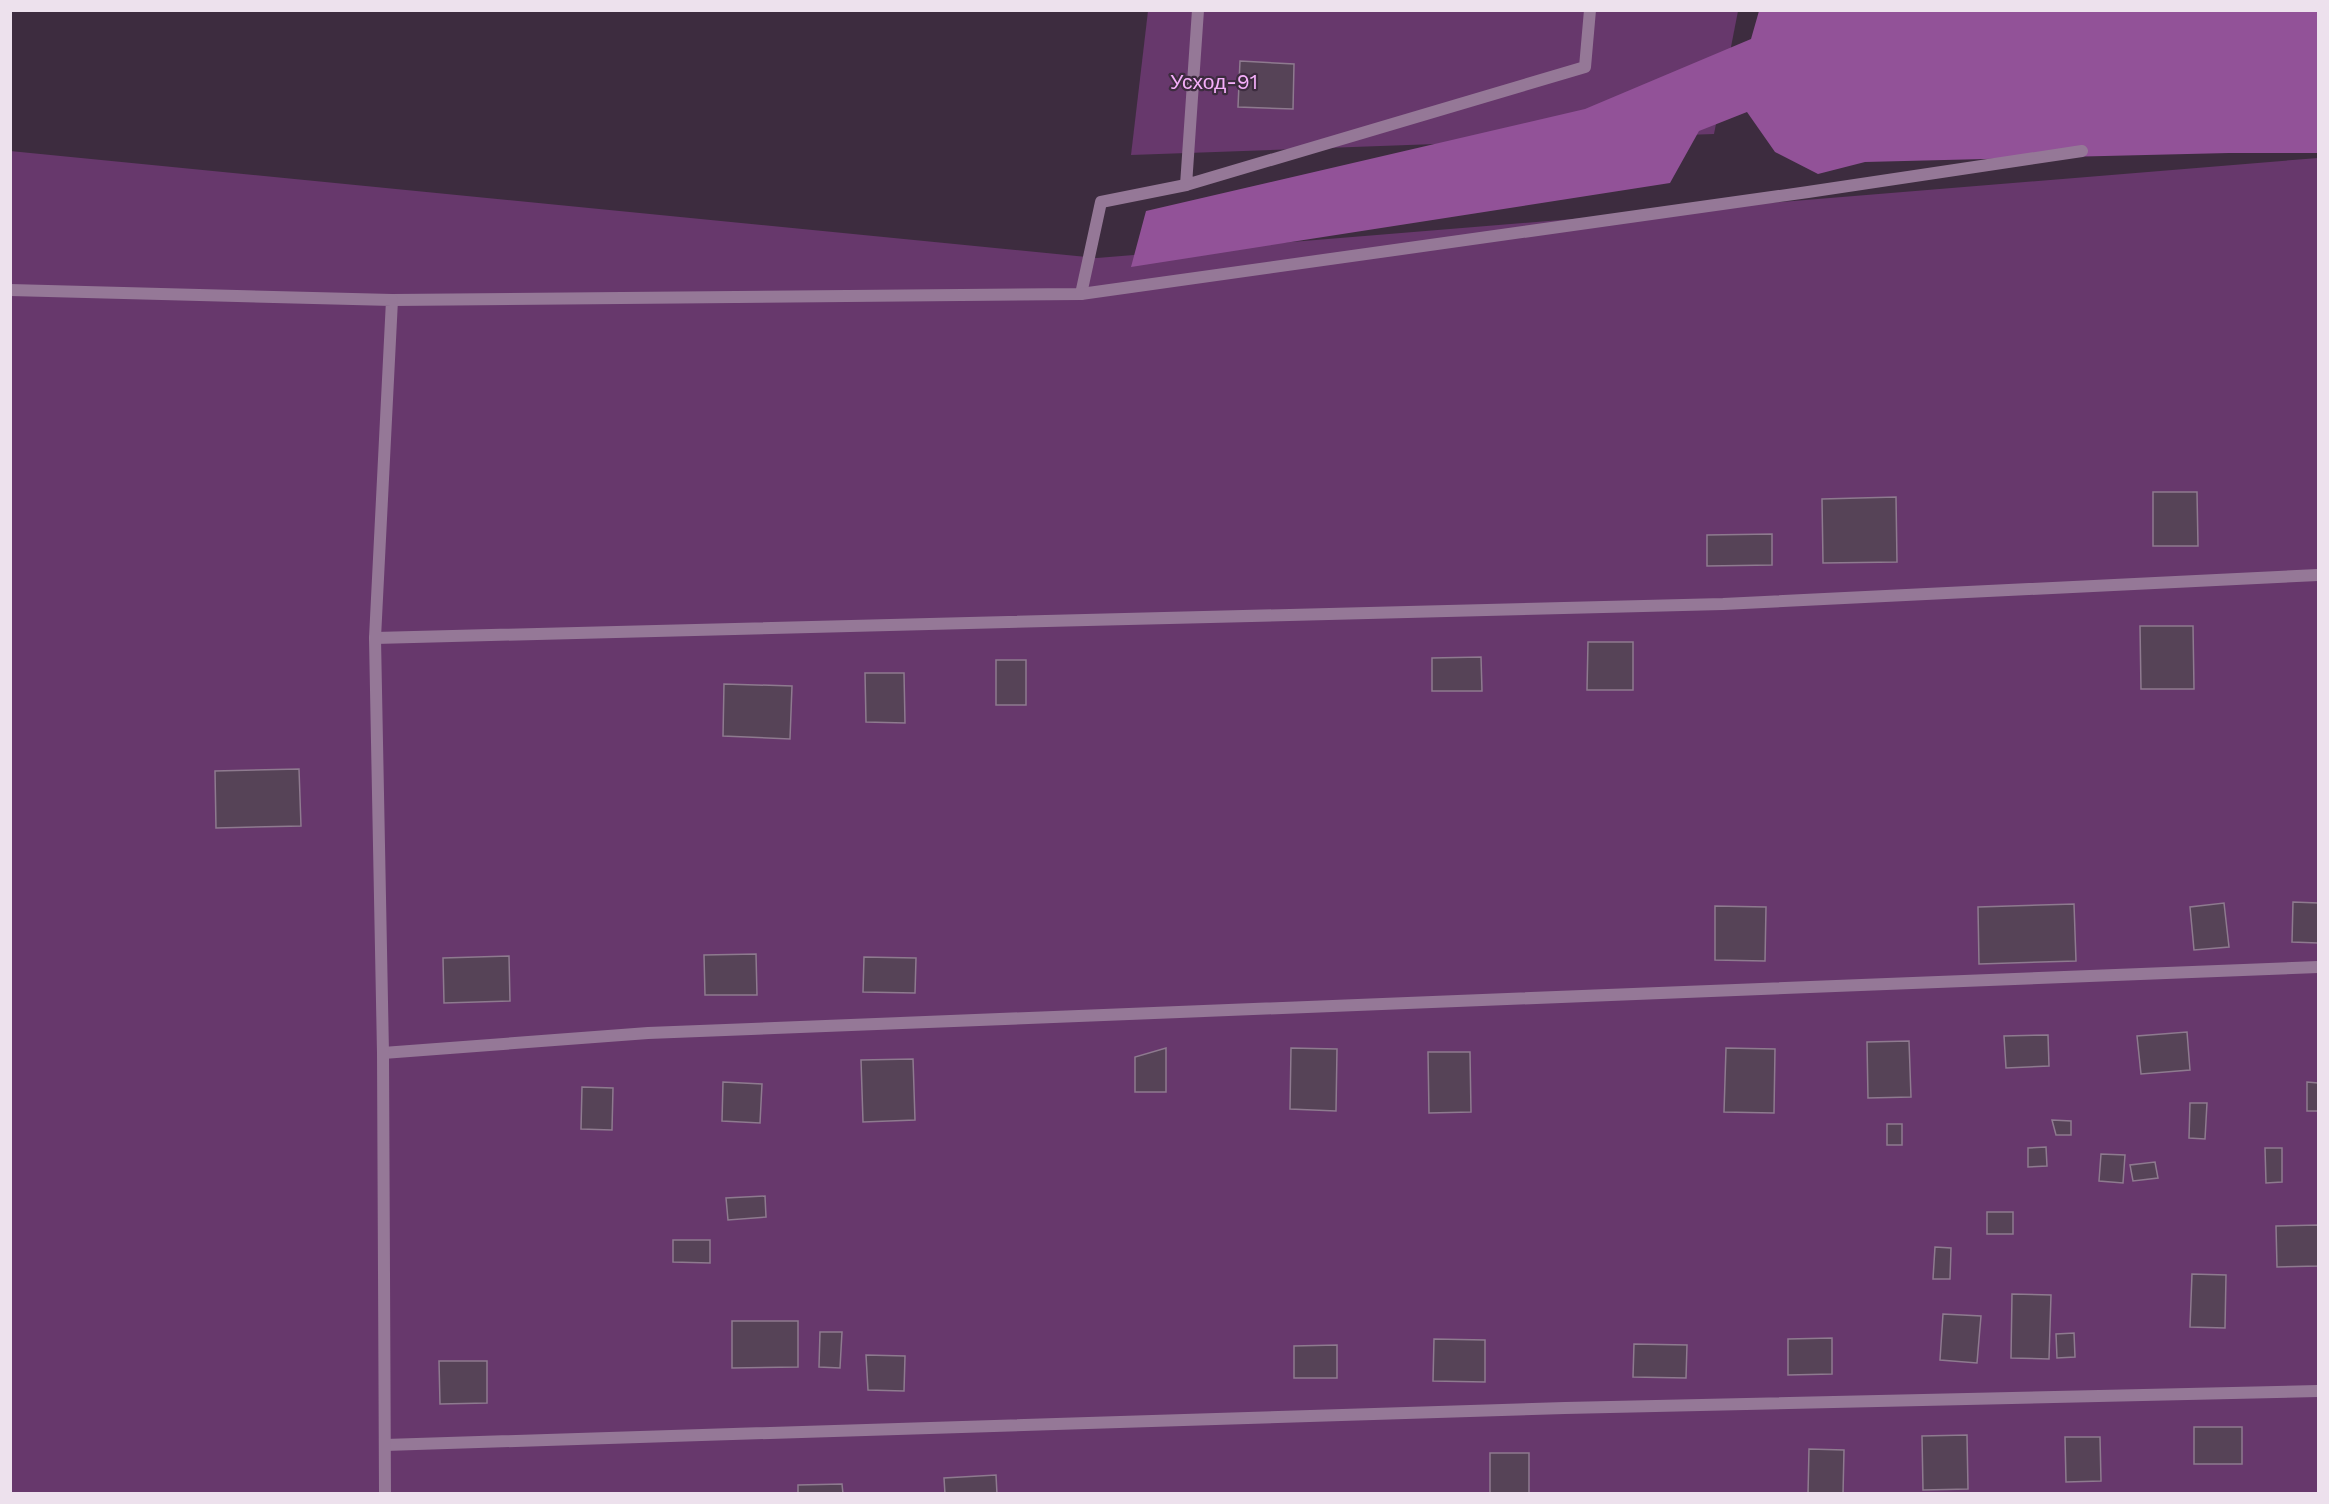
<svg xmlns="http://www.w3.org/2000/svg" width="2329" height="1504" viewBox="0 0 2329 1504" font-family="'Work Sans',sans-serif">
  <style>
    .green { fill: #67386c }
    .forest { fill: #925298 }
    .building { fill: #564357; stroke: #8e7a8f; stroke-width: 1.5 }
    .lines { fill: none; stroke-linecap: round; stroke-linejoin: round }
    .service { stroke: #957897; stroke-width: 12 }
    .minor { stroke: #957897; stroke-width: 12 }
    .labels { text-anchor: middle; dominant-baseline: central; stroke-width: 4.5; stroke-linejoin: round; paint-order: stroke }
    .park-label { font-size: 21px; fill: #f5affa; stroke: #3d2c3f }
  </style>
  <rect width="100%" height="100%" fill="#3d2c3f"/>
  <g class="green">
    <path d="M 1148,11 L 1738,11 L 1714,134 L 1131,155 Z"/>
    <path d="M 10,151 L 1097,258 L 2318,158 L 2318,1493 L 11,1493 Z"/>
  </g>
  <path class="forest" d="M 1759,11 L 2318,11 L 2318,153 L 2229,153 L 1865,162 L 1818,174 L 1775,152 L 1747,112 L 1699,131 L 1670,183 L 1131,267 L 1146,211 L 1585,109 L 1751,39 Z"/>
  <g class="building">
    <path d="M 1240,61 L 1294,64 L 1293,109 L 1238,107 Z"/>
    <path d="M 2153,492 L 2197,492 L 2198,546 L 2153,546 Z"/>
    <path d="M 1896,497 L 1897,562 L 1823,563 L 1822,499 Z"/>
    <path d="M 1772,534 L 1772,565 L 1707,566 L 1707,535 Z"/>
    <path d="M 2140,626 L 2193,626 L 2194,689 L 2141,689 Z"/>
    <path d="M 1588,642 L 1633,642 L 1633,690 L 1587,690 Z"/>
    <path d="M 1481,657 L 1482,691 L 1432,691 L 1432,658 Z"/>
    <rect x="996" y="660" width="30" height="45"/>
    <path d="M 865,673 L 904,673 L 905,723 L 866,722 Z"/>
    <path d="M 724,684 L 792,686 L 790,739 L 723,736 Z"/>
    <path d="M 299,769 L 301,826 L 216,828 L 215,771 Z"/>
    <path d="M 2293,902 L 2318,903 L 2318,943 L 2292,942 Z"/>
    <path d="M 2224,903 L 2229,947 L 2194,950 L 2190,907 Z"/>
    <path d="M 2074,904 L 2076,961 L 1979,964 L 1978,907 Z"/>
    <path d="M 1715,906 L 1766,907 L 1765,961 L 1715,960 Z"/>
    <path d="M 756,954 L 757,995 L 705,995 L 704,955 Z"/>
    <path d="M 509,956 L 510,1001 L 444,1003 L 443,958 Z"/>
    <path d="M 864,957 L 916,958 L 915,993 L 863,992 Z"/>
    <path d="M 2187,1032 L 2190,1070 L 2141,1074 L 2137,1036 Z"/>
    <path d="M 2048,1035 L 2049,1066 L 2006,1068 L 2004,1036 Z"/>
    <path d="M 1909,1041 L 1911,1097 L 1868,1098 L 1867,1042 Z"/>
    <path d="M 1166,1048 L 1166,1092 L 1135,1092 L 1135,1057 Z"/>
    <path d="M 1291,1048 L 1337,1049 L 1336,1111 L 1290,1109 Z"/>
    <path d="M 1726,1048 L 1775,1049 L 1774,1113 L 1724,1112 Z"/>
    <path d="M 1428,1052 L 1470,1052 L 1471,1112 L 1429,1113 Z"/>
    <path d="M 913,1059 L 915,1120 L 863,1122 L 861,1060 Z"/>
    <path d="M 723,1082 L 762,1084 L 760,1123 L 722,1121 Z"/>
    <path d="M 2307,1082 L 2318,1083 L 2318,1111 L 2307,1111 Z"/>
    <path d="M 582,1087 L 613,1088 L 612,1130 L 581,1129 Z"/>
    <path d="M 2190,1103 L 2207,1103 L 2205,1139 L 2189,1138 Z"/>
    <path d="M 2052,1120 L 2071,1121 L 2071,1135 L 2056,1135 Z"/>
    <rect x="1887" y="1124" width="15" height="21"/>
    <path d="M 2046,1147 L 2047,1166 L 2028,1167 L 2028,1148 Z"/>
    <path d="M 2265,1148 L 2282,1148 L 2282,1182 L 2266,1183 Z"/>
    <path d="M 2101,1154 L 2125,1155 L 2123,1183 L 2099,1181 Z"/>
    <path d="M 2155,1162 L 2158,1178 L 2133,1181 L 2130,1165 Z"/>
    <path d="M 765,1196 L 766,1217 L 728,1220 L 726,1198 Z"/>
    <rect x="1987" y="1212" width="26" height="22"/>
    <path d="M 2318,1225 L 2318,1266 L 2277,1267 L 2276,1226 Z"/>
    <path d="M 673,1240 L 710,1240 L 710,1263 L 673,1262 Z"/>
    <path d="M 1935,1247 L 1951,1248 L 1950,1279 L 1933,1279 Z"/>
    <path d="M 2192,1274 L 2226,1275 L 2225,1328 L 2190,1327 Z"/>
    <path d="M 2012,1294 L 2051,1295 L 2049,1359 L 2011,1358 Z"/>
    <path d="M 1943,1314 L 1981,1316 L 1977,1363 L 1940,1360 Z"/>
    <path d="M 732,1321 L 798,1321 L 798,1367 L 732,1368 Z"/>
    <path d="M 820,1332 L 842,1332 L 840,1368 L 819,1367 Z"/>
    <path d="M 2074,1333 L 2075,1357 L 2057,1358 L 2056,1334 Z"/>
    <path d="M 1832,1338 L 1832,1374 L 1788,1375 L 1788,1339 Z"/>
    <path d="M 1434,1339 L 1485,1340 L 1485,1382 L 1433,1381 Z"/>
    <path d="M 1634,1344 L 1687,1345 L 1686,1378 L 1633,1377 Z"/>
    <path d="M 1337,1345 L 1337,1378 L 1294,1378 L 1294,1346 Z"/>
    <path d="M 866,1355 L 905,1356 L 904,1391 L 868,1390 Z"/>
    <path d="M 439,1361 L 487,1361 L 487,1403 L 440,1404 Z"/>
    <rect x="2194" y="1427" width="48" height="37"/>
    <path d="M 1967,1435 L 1968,1489 L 1923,1490 L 1922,1436 Z"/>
    <path d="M 2065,1437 L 2100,1437 L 2101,1481 L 2066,1482 Z"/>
    <path d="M 1809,1449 L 1844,1450 L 1843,1494 L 1808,1494 Z"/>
    <rect x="1490" y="1453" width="39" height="41"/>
    <path d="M 996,1475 L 997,1494 L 945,1494 L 944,1478 Z"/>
    <path d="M 842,1484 L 843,1494 L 798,1494 L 798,1485 Z"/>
  </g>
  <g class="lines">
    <g class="service">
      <path d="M 1198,10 L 1186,185 L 1585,67 L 1590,10"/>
      <path d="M 1081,294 L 1101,202 L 1186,185"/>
      <path d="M 392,300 L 1081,294 L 1808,192 L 2082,151"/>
      <path d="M 375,638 L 1723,604 L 2318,575"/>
      <path d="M 383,1053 L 648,1033 L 2318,967"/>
      <path d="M 385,1445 L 1565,1408 L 2318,1391"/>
    </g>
    <path class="minor" d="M 10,290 L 392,300 L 375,638 L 383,1053 L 385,1494"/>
  </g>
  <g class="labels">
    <g class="park-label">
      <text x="1214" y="81">Усход-91</text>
    </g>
  </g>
  <rect width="2329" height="1504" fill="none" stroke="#ede1ed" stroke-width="24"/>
</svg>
